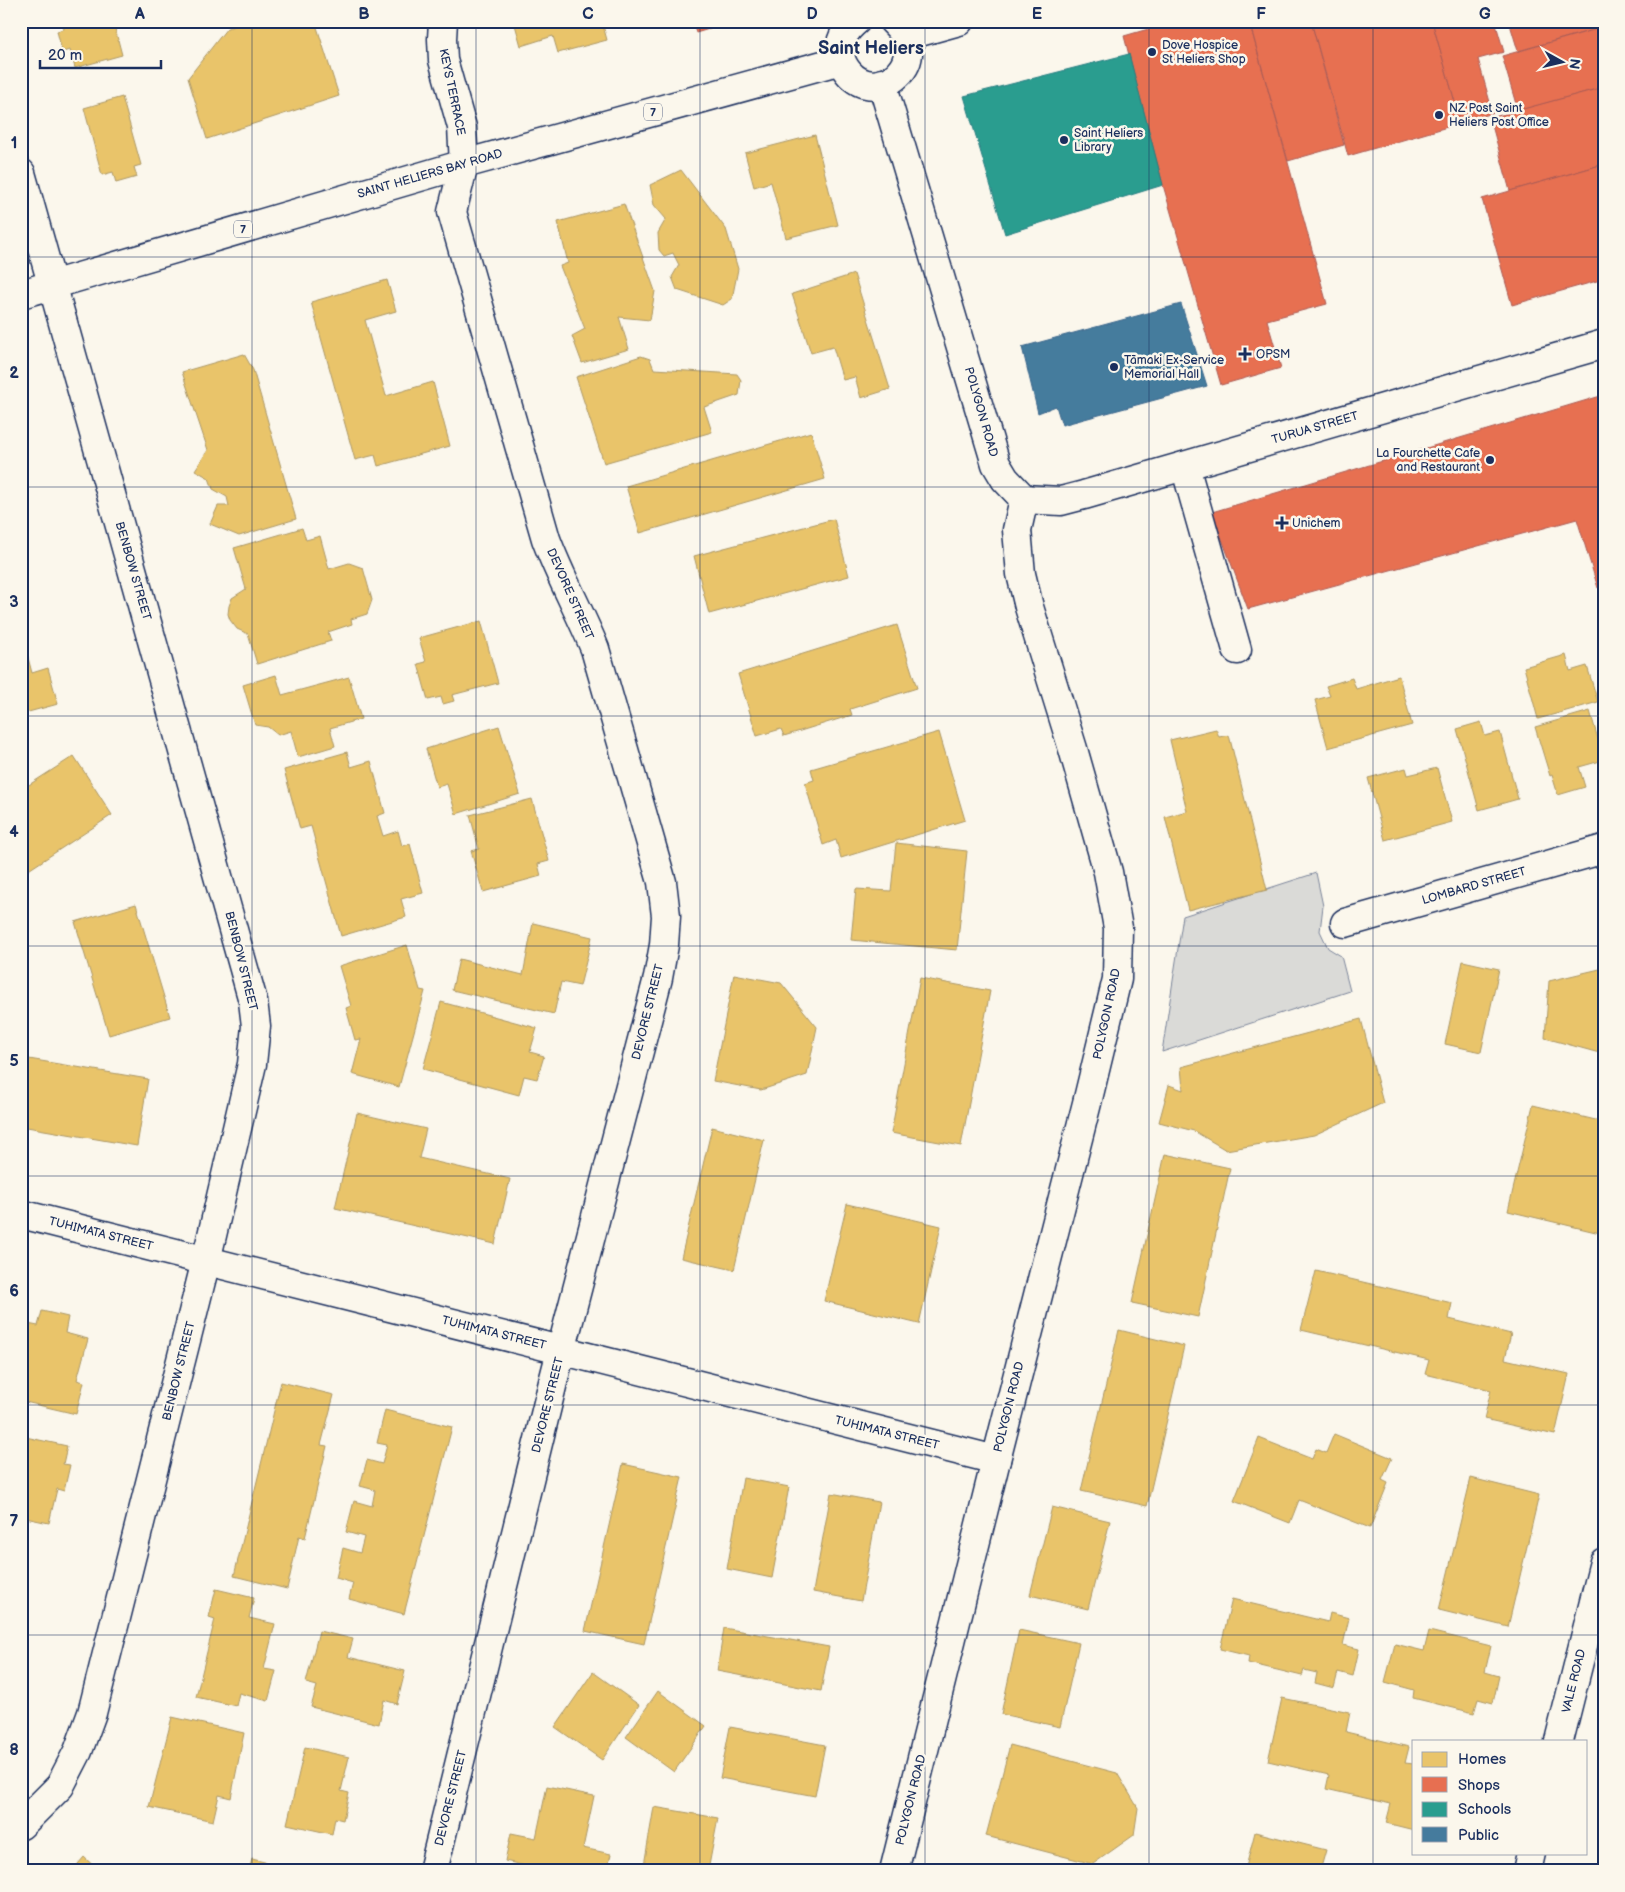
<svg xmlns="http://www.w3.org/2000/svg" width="1625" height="1892" viewBox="0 0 1625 1892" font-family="'Balsamiq Sans',sans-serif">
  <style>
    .green { fill: #dadad7; stroke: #7a849a }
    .homes { fill: #e9c46a; stroke: #ab9766 }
    .shops { fill: #e76f51; stroke: #aa5c55 }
    .schools { fill: #2a9d8f; stroke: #267c80 }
    .public { fill: #457b9d; stroke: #38648a }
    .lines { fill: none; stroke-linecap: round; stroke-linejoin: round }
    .minor-casing { stroke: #1b2f5e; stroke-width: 31 }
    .major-casing { stroke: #1b2f5e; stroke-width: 31 }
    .minor { stroke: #fbf7ec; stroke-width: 28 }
    .major { stroke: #fbf7ec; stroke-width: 28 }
    .grid { fill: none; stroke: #1b2f5e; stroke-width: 1; stroke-opacity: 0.55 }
    .poi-dot { fill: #1b2f5e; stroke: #fbf7ec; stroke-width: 2 }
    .labels { text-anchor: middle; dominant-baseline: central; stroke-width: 5; stroke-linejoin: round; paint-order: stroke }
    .shield { fill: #fbf7ec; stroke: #5e6b89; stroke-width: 1 }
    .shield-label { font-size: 11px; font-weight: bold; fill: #1b2f5e }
    .poi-label { font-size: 12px; fill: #1b2f5e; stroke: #fbf7ec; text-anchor: start }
    .street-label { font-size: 12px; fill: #1b2f5e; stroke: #fbf7ec }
    .district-label { font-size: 18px; font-weight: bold; fill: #1b2f5e; stroke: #fbf7ec }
    .neatline { fill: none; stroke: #1b2f5e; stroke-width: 2 }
    .grid-label { font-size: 16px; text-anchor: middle; font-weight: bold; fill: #1b2f5e }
  </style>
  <rect width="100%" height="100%" fill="#fbf7ec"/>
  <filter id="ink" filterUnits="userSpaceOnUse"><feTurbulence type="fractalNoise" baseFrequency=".02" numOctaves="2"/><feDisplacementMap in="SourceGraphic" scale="10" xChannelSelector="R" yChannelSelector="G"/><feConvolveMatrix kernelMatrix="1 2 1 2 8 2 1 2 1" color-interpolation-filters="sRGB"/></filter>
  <g filter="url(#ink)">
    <path class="green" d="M 1316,873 L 1323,906 L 1320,931 L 1328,948 L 1341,956 L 1350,991 L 1162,1052 L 1183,916 Z"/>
    <g class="homes">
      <path d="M 62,21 L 113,21 L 122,55 L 75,68 L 70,50 L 62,52 L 57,31 L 64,29 Z"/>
      <path d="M 252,21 L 315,21 L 339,96 L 207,139 L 188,78 L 227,28 Z"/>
      <path d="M 514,21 L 607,21 L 602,22 L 607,40 L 558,53 L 553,36 L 521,46 Z"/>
      <path d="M 122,97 L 141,165 L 134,167 L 137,177 L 116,183 L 113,172 L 102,175 L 84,108 Z"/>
      <path d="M 815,135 L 838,225 L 786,238 L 771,182 L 754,187 L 745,153 Z"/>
      <path d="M 681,170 L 726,229 L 738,269 L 732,299 L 723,305 L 677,290 L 672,277 L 679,265 L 673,253 L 664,256 L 659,250 L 658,233 L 666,219 L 654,205 L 650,185 Z"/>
      <path d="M 624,204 L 655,291 L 650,320 L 619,317 L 629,349 L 582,363 L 572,336 L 585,329 L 560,266 L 568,263 L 558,222 Z"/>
      <path d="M 854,274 L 890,389 L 861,398 L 855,377 L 843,380 L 833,347 L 811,353 L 792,294 Z"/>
      <path d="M 387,280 L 396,311 L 365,320 L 386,396 L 433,382 L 450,446 L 378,466 L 375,455 L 355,460 L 311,302 Z"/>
      <path d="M 244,354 L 253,370 L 296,519 L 239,536 L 210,524 L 218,506 L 229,506 L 227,497 L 213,489 L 209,478 L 195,470 L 208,450 L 182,372 Z"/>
      <path d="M 641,356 L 650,359 L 654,369 L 737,374 L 741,380 L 739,395 L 704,407 L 712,432 L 604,463 L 576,377 Z"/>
      <path d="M 811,432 L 825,479 L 640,533 L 626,486 Z"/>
      <path d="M 834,519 L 849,576 L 709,614 L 694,556 Z"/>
      <path d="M 302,528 L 306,540 L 320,536 L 329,569 L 349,563 L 363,568 L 372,600 L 367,614 L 351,619 L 352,624 L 328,632 L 331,641 L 257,664 L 248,634 L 237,629 L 230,620 L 228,614 L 229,606 L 232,598 L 246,589 L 234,548 Z"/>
      <path d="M 481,621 L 498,683 L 452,695 L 454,701 L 443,704 L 441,697 L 428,700 L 418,664 L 426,662 L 419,638 Z"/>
      <path d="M 897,625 L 917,688 L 850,709 L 852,715 L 784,736 L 781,729 L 757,736 L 738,674 Z"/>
      <path d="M 26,650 L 32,673 L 48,668 L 58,704 L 21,714 L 21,651 Z"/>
      <path d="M 1566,655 L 1570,671 L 1587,666 L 1598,702 L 1538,719 L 1524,667 Z"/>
      <path d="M 276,675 L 282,695 L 349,677 L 361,719 L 330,728 L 335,746 L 298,757 L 291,731 L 278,735 L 268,727 L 255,725 L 243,685 Z"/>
      <path d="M 1399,676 L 1412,725 L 1328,748 L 1315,700 L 1330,696 L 1326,686 L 1352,678 L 1356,689 Z"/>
      <path d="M 1590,711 L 1604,760 L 1579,767 L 1585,787 L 1558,795 L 1552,775 L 1550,776 L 1535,727 Z"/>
      <path d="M 1481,722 L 1485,736 L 1500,732 L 1518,799 L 1479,810 L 1457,729 Z"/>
      <path d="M 499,726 L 520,794 L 456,814 L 447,784 L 437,787 L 426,749 Z"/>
      <path d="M 1216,729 L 1219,737 L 1229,735 L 1267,890 L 1188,910 L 1165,817 L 1187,811 L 1170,740 Z"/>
      <path d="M 939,732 L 965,820 L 841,858 L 836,840 L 823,845 L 805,783 L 814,780 L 811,769 Z"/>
      <path d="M 347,752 L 351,767 L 371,761 L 385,813 L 377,816 L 383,836 L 398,831 L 402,846 L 410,844 L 423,893 L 401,899 L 406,917 L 341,936 L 311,826 L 300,829 L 284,770 Z"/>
      <path d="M 74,756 L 112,815 L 21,875 L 21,790 Z"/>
      <path d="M 1406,768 L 1408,775 L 1437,768 L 1452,822 L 1385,840 L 1368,778 Z"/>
      <path d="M 532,799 L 549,861 L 538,864 L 541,876 L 483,892 L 471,851 L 479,849 L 470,815 Z"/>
      <path d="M 896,843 L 967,851 L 957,950 L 851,940 L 856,889 L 891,891 Z"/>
      <path d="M 136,904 L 170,1017 L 109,1035 L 75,922 Z"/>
      <path d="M 533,923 L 592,937 L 580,986 L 561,982 L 554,1014 L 452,990 L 459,959 L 523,975 Z"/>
      <path d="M 407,945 L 420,990 L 425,991 L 399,1087 L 352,1074 L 361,1039 L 355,1040 L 346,1008 L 351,1006 L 339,966 Z"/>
      <path d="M 1463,961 L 1499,969 L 1481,1052 L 1445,1044 Z"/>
      <path d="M 1604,968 L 1603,1054 L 1545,1038 L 1549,981 Z"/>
      <path d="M 734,974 L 781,983 L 817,1027 L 807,1075 L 761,1090 L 713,1081 Z"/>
      <path d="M 920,978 L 990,991 L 961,1146 L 891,1133 Z"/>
      <path d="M 441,1002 L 537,1028 L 530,1052 L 544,1056 L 537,1079 L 524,1076 L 519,1095 L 423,1069 Z"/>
      <path d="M 1361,1019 L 1383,1103 L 1314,1135 L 1226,1150 L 1194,1131 L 1159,1122 L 1169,1085 L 1183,1090 L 1181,1067 Z"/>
      <path d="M 29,1059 L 148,1079 L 137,1146 L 21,1126 L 21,1107 Z"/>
      <path d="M 1533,1105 L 1604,1122 L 1604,1234 L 1508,1211 Z"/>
      <path d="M 357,1113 L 426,1129 L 419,1158 L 510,1179 L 495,1244 L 335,1208 Z"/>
      <path d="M 712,1127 L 764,1140 L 734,1270 L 681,1258 Z"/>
      <path d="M 1165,1154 L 1230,1168 L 1198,1317 L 1132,1303 Z"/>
      <path d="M 847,1204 L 941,1226 L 919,1324 L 824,1301 Z"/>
      <path d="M 1316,1271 L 1452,1303 L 1449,1319 L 1511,1334 L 1505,1359 L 1569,1374 L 1555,1435 L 1484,1419 L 1491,1390 L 1425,1374 L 1429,1360 L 1301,1330 Z"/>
      <path d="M 42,1311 L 68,1317 L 65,1333 L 88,1339 L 77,1380 L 84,1382 L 76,1414 L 21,1401 L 21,1351 L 28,1324 L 38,1326 Z"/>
      <path d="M 1119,1330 L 1184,1346 L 1147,1506 L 1081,1491 Z"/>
      <path d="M 281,1382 L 334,1395 L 321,1445 L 327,1446 L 305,1538 L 299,1536 L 287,1589 L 234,1576 Z"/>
      <path d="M 385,1410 L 452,1427 L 404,1614 L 349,1599 L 353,1583 L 336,1578 L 343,1548 L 360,1553 L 364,1537 L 346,1532 L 354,1501 L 372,1506 L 375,1490 L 360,1486 L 367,1460 L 382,1464 L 387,1445 L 377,1443 Z"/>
      <path d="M 1334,1434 L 1392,1458 L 1382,1480 L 1388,1483 L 1370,1528 L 1299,1500 L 1290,1523 L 1234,1501 L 1259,1438 L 1312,1459 L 1316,1449 L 1326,1453 Z"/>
      <path d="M 21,1436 L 67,1446 L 63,1464 L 70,1465 L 64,1491 L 57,1489 L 49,1523 L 21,1517 L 23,1507 L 21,1506 Z"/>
      <path d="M 623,1464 L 682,1477 L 644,1644 L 585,1631 Z"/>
      <path d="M 743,1478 L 789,1487 L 772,1578 L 727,1569 Z"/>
      <path d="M 1471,1478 L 1539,1495 L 1508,1627 L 1439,1610 Z"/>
      <path d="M 831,1493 L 879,1502 L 861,1601 L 813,1592 Z"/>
      <path d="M 1052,1507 L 1110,1521 L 1088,1609 L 1030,1595 Z"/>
      <path d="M 216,1589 L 254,1598 L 249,1618 L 275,1624 L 264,1669 L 276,1671 L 268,1701 L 239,1693 L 236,1706 L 196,1697 L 215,1619 L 209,1617 Z"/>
      <path d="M 1232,1599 L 1328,1622 L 1330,1613 L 1349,1618 L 1343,1645 L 1359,1649 L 1353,1676 L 1338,1672 L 1334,1688 L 1315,1683 L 1317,1673 L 1304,1670 L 1302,1676 L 1248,1663 L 1249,1656 L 1220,1649 Z"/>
      <path d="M 724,1628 L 829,1647 L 821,1691 L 717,1671 Z"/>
      <path d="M 1019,1630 L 1079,1643 L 1060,1727 L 1001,1714 Z"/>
      <path d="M 319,1631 L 353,1639 L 348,1657 L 405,1671 L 397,1704 L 384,1700 L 379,1724 L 311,1707 L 317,1686 L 306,1683 Z"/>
      <path d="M 1429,1631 L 1491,1646 L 1485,1672 L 1499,1676 L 1493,1703 L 1478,1699 L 1474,1713 L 1413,1698 L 1414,1690 L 1385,1682 L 1395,1644 L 1424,1651 Z"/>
      <path d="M 593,1672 L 639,1705 L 602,1760 L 555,1727 Z"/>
      <path d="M 658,1691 L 706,1726 L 674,1772 L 626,1737 Z"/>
      <path d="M 1282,1698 L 1350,1712 L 1346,1732 L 1409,1747 L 1405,1763 L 1414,1764 L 1414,1830 L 1386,1823 L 1391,1804 L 1326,1789 L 1329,1775 L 1268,1761 Z"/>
      <path d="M 172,1717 L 244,1733 L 231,1798 L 219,1795 L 213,1821 L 149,1807 Z"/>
      <path d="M 730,1727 L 825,1745 L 815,1796 L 720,1778 Z"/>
      <path d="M 1010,1745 L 1117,1773 L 1138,1808 L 1134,1835 L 1093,1864 L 986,1836 Z"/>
      <path d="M 305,1747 L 349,1757 L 341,1791 L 349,1793 L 343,1820 L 335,1818 L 332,1834 L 287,1824 Z"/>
      <path d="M 547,1786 L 594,1796 L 583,1848 L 611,1854 L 607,1871 L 537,1871 L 530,1869 L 530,1867 L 505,1861 L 511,1833 L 536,1838 Z"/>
      <path d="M 654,1807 L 718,1818 L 708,1871 L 643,1871 Z"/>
      <path d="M 1255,1832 L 1326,1850 L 1320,1871 L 1245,1871 Z"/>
      <path d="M 84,1857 L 99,1871 L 72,1871 Z"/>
      <path d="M 252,1859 L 301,1871 L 249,1871 Z"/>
      <path d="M 111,1865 L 117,1871 L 105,1871 Z"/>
      <path d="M 1356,1865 L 1384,1871 L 1355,1871 Z"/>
    </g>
    <g class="shops">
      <path d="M 693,21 L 735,21 L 696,33 Z"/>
      <path d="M 1176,21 L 1249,21 L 1327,304 L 1267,320 L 1281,368 L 1221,385 L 1163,185 L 1124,36 Z"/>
      <path d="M 1249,21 L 1311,21 L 1344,145 L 1288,161 Z"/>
      <path d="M 1311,21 L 1432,21 L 1461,123 L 1348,156 Z"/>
      <path d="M 1432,21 L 1495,21 L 1504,52 L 1478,59 L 1493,113 L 1461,123 Z"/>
      <path d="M 1509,21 L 1604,21 L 1604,27 L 1518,51 Z"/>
      <path d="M 1604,27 L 1604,87 L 1518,111 L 1502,56 Z"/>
      <path d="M 1604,87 L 1604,164 L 1510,191 L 1490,118 Z"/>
      <path d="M 1604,164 L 1604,279 L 1512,305 L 1482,199 Z"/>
      <path d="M 1604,395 L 1604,587 L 1598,588 L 1577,519 L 1248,609 L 1212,512 Z"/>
    </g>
    <path class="schools" d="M 1129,54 L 1163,185 L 1005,234 L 964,96 Z"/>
    <path class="public" d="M 1181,304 L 1207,386 L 1062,425 L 1056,406 L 1038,413 L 1022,347 Z"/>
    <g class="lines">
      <defs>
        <g id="minor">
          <path d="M 882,83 L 996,464 L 1005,479 L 1024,499"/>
          <path d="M 21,173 L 253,1001 L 256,1026 L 252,1064 L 206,1261 L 92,1713 L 78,1751 L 60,1786 L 21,1825"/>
          <path d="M 1185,466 L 1237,650"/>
          <path d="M 1024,499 L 1061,501 L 1084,495 L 1604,344"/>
          <path d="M 1345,923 L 1604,849"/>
          <path d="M 21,1214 L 996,1460"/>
          <path d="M 433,1871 L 554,1378 L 658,978 L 664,945 L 666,916 L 662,882 L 595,649 C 580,612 560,577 546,539 L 452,212 L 464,164 L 462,127 L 443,60 L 442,39 L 443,21"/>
          <path d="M 894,1871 L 996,1460 L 1087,1103 L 1117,979 L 1118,928 L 1108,872 L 1073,749 L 1029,607 L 1021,574 L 1017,530 L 1024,499"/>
        </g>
        <g id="major">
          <path d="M 856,21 C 845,30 839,40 840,55 C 841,62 844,67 848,72 C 877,108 936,60 893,21"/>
          <path d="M 905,36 L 959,21"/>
          <path d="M 21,294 L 464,164 L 841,60"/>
          <path d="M 1559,1741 L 1604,1562"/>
          <path d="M 1527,1871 L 1531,1853"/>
        </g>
      </defs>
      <use href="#minor" class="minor-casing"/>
      <use href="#major" class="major-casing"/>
      <use href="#minor" class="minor"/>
      <use href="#major" class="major"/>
    </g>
  </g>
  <path class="grid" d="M 252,21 L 252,1871M 476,21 L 476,1871M 700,21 L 700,1871M 925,21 L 925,1871M 1149,21 L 1149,1871M 1373,21 L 1373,1871M 21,257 L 1604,257M 21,487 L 1604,487M 21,716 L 1604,716M 21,946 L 1604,946M 21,1176 L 1604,1176M 21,1405 L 1604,1405M 21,1635 L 1604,1635"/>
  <g class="poi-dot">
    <circle cx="1152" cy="52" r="5"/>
    <circle cx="1439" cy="115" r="5"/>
    <circle cx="1064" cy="140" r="5"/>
    <path d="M1242.5 346.5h5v5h5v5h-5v5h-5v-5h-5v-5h5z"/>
    <circle cx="1114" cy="367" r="5"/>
    <circle cx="1490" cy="460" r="5"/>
    <path d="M1279.5 515.5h5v5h5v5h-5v5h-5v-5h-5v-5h5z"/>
  </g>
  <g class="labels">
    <g class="shield">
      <rect x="644" y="103.5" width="18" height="17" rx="4"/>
      <rect x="234" y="220.5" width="18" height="17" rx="4"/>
    </g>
    <g class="shield-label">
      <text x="653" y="112">7</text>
      <text x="243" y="229">7</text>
    </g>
    <g class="poi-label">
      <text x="1162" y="45">Dove Hospice<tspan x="1162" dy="14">St Heliers Shop</tspan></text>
      <text x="1449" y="108">NZ Post Saint<tspan x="1449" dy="14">Heliers Post Office</tspan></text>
      <text x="1074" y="133">Saint Heliers<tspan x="1074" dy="14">Library</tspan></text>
      <text x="1256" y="354">OPSM</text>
      <text x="1124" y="360">Tāmaki Ex-Service<tspan x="1124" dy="14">Memorial Hall</tspan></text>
      <text x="1480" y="453" text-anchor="end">La Fourchette Cafe<tspan x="1480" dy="14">and Restaurant</tspan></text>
      <text x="1292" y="523">Unichem</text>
    </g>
    <g class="street-label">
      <text transform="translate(452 92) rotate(78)">KEYS TERRACE</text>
      <text transform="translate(430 174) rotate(-16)">SAINT HELIERS BAY ROAD</text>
      <text transform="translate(981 412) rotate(74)">POLYGON ROAD</text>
      <text transform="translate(1315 428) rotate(-16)">TURUA STREET</text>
      <text transform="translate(133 571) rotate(74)">BENBOW STREET</text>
      <text transform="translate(570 594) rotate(66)">DEVORE STREET</text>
      <text transform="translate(1474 886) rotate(-16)">LOMBARD STREET</text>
      <text transform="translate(241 961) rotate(76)">BENBOW STREET</text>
      <text transform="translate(648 1012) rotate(-76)">DEVORE STREET</text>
      <text transform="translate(1107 1014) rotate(-78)">POLYGON ROAD</text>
      <text transform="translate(101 1234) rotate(14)">TUHIMATA STREET</text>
      <text transform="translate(494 1333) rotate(14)">TUHIMATA STREET</text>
      <text transform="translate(179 1371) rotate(-76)">BENBOW STREET</text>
      <text transform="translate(548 1405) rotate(-76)">DEVORE STREET</text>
      <text transform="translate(1009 1407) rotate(-76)">POLYGON ROAD</text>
      <text transform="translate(887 1433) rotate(14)">TUHIMATA STREET</text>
      <text transform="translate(1574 1681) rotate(-76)">VALE ROAD</text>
      <text transform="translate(451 1798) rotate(-76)">DEVORE STREET</text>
      <text transform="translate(911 1800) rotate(-76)">POLYGON ROAD</text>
    </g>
    <g class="district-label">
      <text x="871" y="48">Saint Heliers</text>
    </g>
  </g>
  <rect width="1625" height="1892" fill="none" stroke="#fbf7ec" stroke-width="55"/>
  <rect x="1412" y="1740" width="175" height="115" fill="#fbf7ec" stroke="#a1a7b3"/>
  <rect x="1422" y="1752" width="25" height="15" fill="#e9c46a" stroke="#a1a7b3"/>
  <text x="1458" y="1764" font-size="15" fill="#1b2f5e">Homes</text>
  <rect x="1422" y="1777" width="25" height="15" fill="#e76f51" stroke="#a1a7b3"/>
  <text x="1458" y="1790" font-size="15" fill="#1b2f5e">Shops</text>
  <rect x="1422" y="1802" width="25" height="15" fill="#2a9d8f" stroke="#a1a7b3"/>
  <text x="1458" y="1814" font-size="15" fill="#1b2f5e">Schools</text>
  <rect x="1422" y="1827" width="25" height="15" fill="#457b9d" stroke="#a1a7b3"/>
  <text x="1458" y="1840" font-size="15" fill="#1b2f5e">Public</text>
  <g transform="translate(1562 62) rotate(98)" stroke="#fbf7ec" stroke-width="4" paint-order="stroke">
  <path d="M0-4L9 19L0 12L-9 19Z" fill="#1b2f5e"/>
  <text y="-8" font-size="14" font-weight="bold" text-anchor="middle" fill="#1b2f5e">N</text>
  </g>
  <path d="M40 60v8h121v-8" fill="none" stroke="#1b2f5e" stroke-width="2.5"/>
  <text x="48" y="60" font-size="15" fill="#1b2f5e" stroke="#fbf7ec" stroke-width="4" paint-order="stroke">20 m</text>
  <rect x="28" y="28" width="1570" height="1836" class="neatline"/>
  <g class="grid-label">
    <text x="140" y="19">A</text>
    <text x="364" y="19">B</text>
    <text x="588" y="19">C</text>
    <text x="812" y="19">D</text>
    <text x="1037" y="19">E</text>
    <text x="1261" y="19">F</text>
    <text x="1485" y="19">G</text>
    <text x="14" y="148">1</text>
    <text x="14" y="378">2</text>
    <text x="14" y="607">3</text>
    <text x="14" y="837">4</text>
    <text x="14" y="1066">5</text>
    <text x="14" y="1296">6</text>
    <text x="14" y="1526">7</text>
    <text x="14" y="1755">8</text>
  </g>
</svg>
